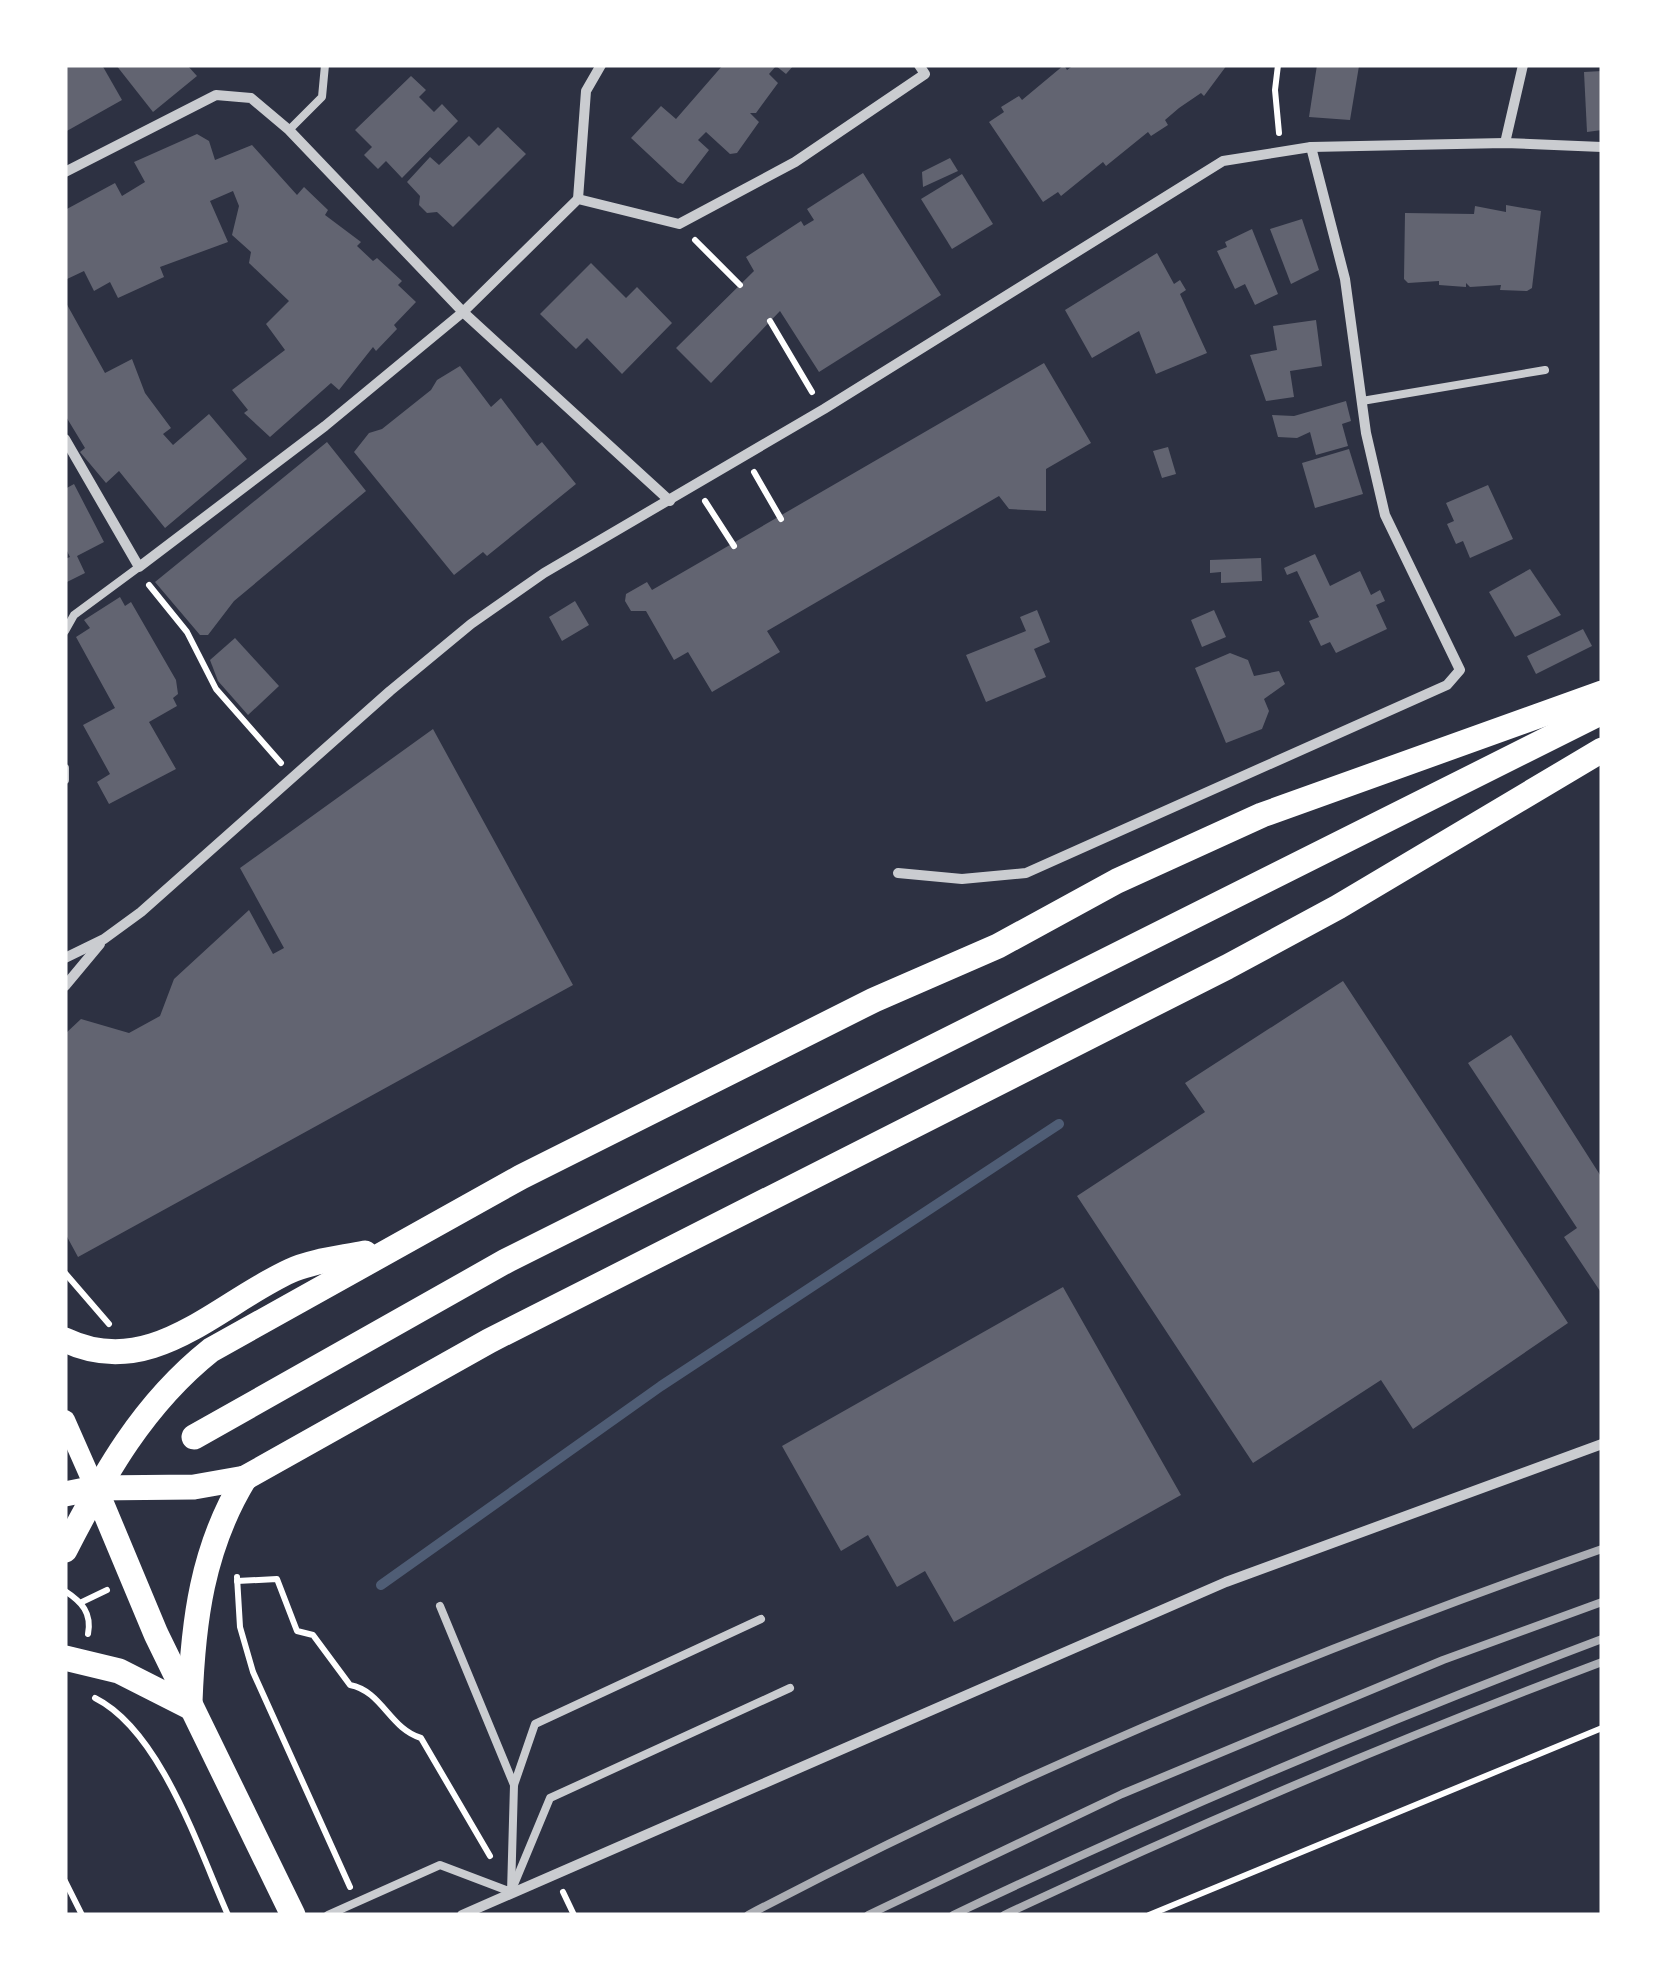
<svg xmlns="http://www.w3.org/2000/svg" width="1667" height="1980" viewBox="0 0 1667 1980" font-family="Ubuntu,sans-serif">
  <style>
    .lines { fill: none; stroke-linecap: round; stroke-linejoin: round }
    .stream { stroke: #4f5d75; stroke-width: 10 }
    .building { fill: #626471 }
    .path { stroke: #fff; stroke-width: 6 }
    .service { stroke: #caccd0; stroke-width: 8 }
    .minor { stroke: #caccd0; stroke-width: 10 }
    .secondary { stroke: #fff; stroke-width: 20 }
    .primary { stroke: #fff; stroke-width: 25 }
    .rail { stroke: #abadb3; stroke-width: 8 }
  </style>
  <rect width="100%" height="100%" fill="#2d3142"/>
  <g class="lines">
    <path class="stream" d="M 381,1585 L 661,1386 L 1059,1124"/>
  </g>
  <g class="building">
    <path d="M 65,65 L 102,65 L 122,100 L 65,132 Z"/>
    <path d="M 116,65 L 187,65 L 197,76 L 153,112 Z"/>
    <path d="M 723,65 L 794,65 L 786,74 L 776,66 L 769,74 L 778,83 L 756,113 L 750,113 L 759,122 L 737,153 L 730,154 L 706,132 L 698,140 L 709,150 L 683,184 L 678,182 L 631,138 L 661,106 L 676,119 Z"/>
    <path d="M 1064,65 L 1067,70 L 1074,65 L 1227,65 L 1204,96 L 1201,93 L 1179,108 L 1165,120 L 1168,125 L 1151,136 L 1148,132 L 1106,166 L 1103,162 L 1061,196 L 1058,192 L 1043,202 L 989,122 L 1004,112 L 1001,107 L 1019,96 L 1022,100 Z"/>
    <path d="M 1317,65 L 1359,66 L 1350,120 L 1309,117 Z"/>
    <path d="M 1602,71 L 1602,130 L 1587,132 L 1584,72 Z"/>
    <path d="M 411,76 L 426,90 L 419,97 L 434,112 L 442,104 L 458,121 L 402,178 L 386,161 L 378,169 L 364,155 L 372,147 L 355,130 Z"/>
    <path d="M 498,127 L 526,154 L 453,227 L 437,212 L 427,213 L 419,205 L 420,196 L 407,182 L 430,157 L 439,165 L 469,136 L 479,146 Z"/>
    <path d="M 197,134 L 209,141 L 215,160 L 252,145 L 297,195 L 304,187 L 328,210 L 325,215 L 361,242 L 357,246 L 373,261 L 377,258 L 402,281 L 398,285 L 416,302 L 394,325 L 397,329 L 376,351 L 373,347 L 339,390 L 331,383 L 270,437 L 244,413 L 248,410 L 232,390 L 285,350 L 266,324 L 289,301 L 249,263 L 251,252 L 232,235 L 239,206 L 233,191 L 210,201 L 228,242 L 160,267 L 164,277 L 118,298 L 110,282 L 94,291 L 84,271 L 65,280 L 65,210 L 115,183 L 122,196 L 145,182 L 134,162 Z"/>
    <path d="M 950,158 L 958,171 L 923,187 L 922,172 Z"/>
    <path d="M 863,173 L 941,295 L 819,372 L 780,311 L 711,383 L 676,348 L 754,271 L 746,257 L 801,221 L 804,226 L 814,220 L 807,209 Z"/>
    <path d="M 962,174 L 993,224 L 952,249 L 921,199 Z"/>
    <path d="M 1506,205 L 1541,211 L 1532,288 L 1527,291 L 1500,290 L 1501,285 L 1470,287 L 1466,283 L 1466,287 L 1439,285 L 1439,281 L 1408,283 L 1404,279 L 1405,213 L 1474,214 L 1475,206 L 1506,212 Z"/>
    <path d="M 1302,219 L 1319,270 L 1291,284 L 1270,229 Z"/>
    <path d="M 1252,229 L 1278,294 L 1255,305 L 1245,284 L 1235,289 L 1217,251 L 1227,247 L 1225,242 Z"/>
    <path d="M 1157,253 L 1174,284 L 1180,280 L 1186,290 L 1180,294 L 1207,353 L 1156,374 L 1139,331 L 1092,358 L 1065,310 Z"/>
    <path d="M 591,263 L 626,298 L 637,287 L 672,323 L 622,374 L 587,338 L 576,349 L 540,314 Z"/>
    <path d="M 65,301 L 105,373 L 132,359 L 145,393 L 171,428 L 163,434 L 173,445 L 209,414 L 247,459 L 165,528 L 119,471 L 106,483 L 80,452 L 85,448 L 65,415 Z"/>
    <path d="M 1316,320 L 1322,366 L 1290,371 L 1294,397 L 1266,401 L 1250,355 L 1277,350 L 1273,326 Z"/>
    <path d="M 1044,363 L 1091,443 L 1046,469 L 1046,511 L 1009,509 L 999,496 L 767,631 L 780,652 L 712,692 L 688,652 L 674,660 L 646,611 L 631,611 L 625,601 L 626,594 L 647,582 L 652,590 Z"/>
    <path d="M 460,366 L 491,407 L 501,398 L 537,446 L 542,442 L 576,484 L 487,556 L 483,552 L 454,575 L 354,452 L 369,433 L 382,429 L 431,390 L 437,380 Z"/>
    <path d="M 1346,401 L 1351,421 L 1342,424 L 1348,446 L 1316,455 L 1310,432 L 1297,438 L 1278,437 L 1272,415 L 1294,416 Z"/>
    <path d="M 327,442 L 366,491 L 234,601 L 208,635 L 200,635 L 155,582 Z"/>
    <path d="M 1168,447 L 1176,474 L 1162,478 L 1153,451 Z"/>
    <path d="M 1349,449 L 1363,494 L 1315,508 L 1302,463 Z"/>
    <path d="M 74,484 L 104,542 L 77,556 L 85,573 L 65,583 L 65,559 L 70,557 L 65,547 L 65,489 Z"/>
    <path d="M 1488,485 L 1513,539 L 1470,558 L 1463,541 L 1456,544 L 1447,524 L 1454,521 L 1446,503 Z"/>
    <path d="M 1315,554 L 1330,586 L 1360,571 L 1371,595 L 1380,590 L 1385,601 L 1376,605 L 1387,629 L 1336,653 L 1330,642 L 1321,646 L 1309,621 L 1319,617 L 1297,571 L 1287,575 L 1284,568 Z"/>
    <path d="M 1261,558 L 1262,581 L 1221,583 L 1221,572 L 1210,573 L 1210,560 Z"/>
    <path d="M 1530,569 L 1561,615 L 1515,637 L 1489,592 Z"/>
    <path d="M 120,597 L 125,606 L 131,602 L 176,680 L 178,694 L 173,698 L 177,706 L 149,722 L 176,769 L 109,804 L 97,782 L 110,774 L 83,725 L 115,708 L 76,637 L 90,628 L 84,620 Z"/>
    <path d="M 575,601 L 589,625 L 562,641 L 549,617 Z"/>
    <path d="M 1037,610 L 1050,642 L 1034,649 L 1046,677 L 986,702 L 966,655 L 1026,631 L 1020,617 Z"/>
    <path d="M 1214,610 L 1226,637 L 1202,647 L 1191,620 Z"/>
    <path d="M 1583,629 L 1592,646 L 1536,674 L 1527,656 Z"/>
    <path d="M 235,638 L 279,686 L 248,715 L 218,681 L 210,660 Z"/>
    <path d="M 1230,653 L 1248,660 L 1254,676 L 1279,671 L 1285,684 L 1264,699 L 1269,711 L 1262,729 L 1226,743 L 1195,668 Z"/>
    <path d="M 433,729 L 573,985 L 78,1257 L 65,1233 L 65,1034 L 81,1019 L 129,1033 L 160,1016 L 174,979 L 249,910 L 273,954 L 284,948 L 240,868 Z"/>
    <path d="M 1343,981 L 1568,1323 L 1413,1429 L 1381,1380 L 1253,1463 L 1077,1196 L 1205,1112 L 1185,1083 Z"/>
    <path d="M 1511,1035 L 1602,1178 L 1602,1294 L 1564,1237 L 1577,1228 L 1468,1063 Z"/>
    <path d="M 1063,1287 L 1181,1495 L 954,1622 L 925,1571 L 897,1587 L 868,1535 L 841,1551 L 782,1446 Z"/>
  </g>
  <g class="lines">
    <g class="path">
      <path d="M 1278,65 L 1275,90 L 1279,133"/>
      <path d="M 695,240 L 740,285"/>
      <path d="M 770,321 L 812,392"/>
      <path d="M 754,472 L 781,519"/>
      <path d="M 705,501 L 734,546"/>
      <path d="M 149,585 L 187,632 L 216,689 L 281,763"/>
      <path d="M 65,1273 L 109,1324"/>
      <path d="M 237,1577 L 240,1627 L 253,1672 L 350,1887"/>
      <path d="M 237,1581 L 277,1579 L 297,1631 L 313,1635 L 350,1685 C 382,1691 390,1729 421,1738 L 490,1856"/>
      <path d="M 65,1591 C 82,1602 92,1613 88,1634"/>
      <path d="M 82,1602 L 107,1590"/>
      <path d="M 95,1698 C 161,1731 199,1850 228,1915"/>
      <path d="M 65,1881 L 82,1915"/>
      <path d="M 563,1892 L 574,1915"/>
      <path d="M 1149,1915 L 1602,1728"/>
    </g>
    <g class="service">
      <path d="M 289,130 L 322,97 L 325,65"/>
      <path d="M 1362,401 L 1545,370"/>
      <path d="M 65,631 L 74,615 L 139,567"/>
      <path d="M 65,768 L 65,780"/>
      <path d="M 440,1606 L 514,1785"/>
      <path d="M 513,1887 L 550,1798 L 790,1688"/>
      <path d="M 328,1915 L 440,1865 L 511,1892 L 514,1785 L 535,1724 L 761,1619"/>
    </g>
    <g class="minor">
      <path d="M 1505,143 L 1523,65"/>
      <path d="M 65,172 L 216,95 L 251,98 L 289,130 L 463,312 L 670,501"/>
      <path d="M 578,199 L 586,91 L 601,65"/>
      <path d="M 65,439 L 139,567 L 325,426 L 463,312 L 578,199 L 679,224 L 795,162 L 925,74 L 919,65"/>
      <path d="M 898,873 L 962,879 L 1026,873 L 1447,685 L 1460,670 L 1385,515 L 1366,433 L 1345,279 L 1311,147"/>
      <path d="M 65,958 L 104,939 L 141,912 L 390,691 L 471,624 L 544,573 L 824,409 L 1223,161 L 1311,147 L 1505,143 L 1602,147"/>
      <path d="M 65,986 L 100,944"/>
      <path d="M 462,1915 L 1226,1582 L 1602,1444"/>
    </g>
    <path class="secondary" d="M 65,1420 L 95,1488"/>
    <g class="primary">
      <path d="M 65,1340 C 151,1381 216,1305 290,1271 C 311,1261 341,1258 365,1253"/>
      <path d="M 194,1437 L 506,1261 L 1602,712"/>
      <path d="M 95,1488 L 156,1634 L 293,1915"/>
      <path d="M 65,1494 L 95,1488 L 194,1487 L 245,1478 L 489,1341 L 1227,967 L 1338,907 L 1602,750"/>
      <path d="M 65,1550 C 104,1474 143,1404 211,1350 L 521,1177 L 874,1000 L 998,946 L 1117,881 L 1262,815 L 1602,693"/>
      <path d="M 65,1658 L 119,1671 L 190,1707"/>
      <path d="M 190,1702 C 193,1622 202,1548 245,1478"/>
    </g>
    <g class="rail">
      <path d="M 748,1915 C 1022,1771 1310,1651 1602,1549"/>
      <path d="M 868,1915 L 1122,1794 L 1443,1660 L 1602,1602"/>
      <path d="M 953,1915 C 1166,1814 1382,1722 1602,1639"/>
      <path d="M 1004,1915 C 1200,1823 1400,1738 1602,1662"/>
    </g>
  </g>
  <rect width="1667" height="1980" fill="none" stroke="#ffffff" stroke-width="135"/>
</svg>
